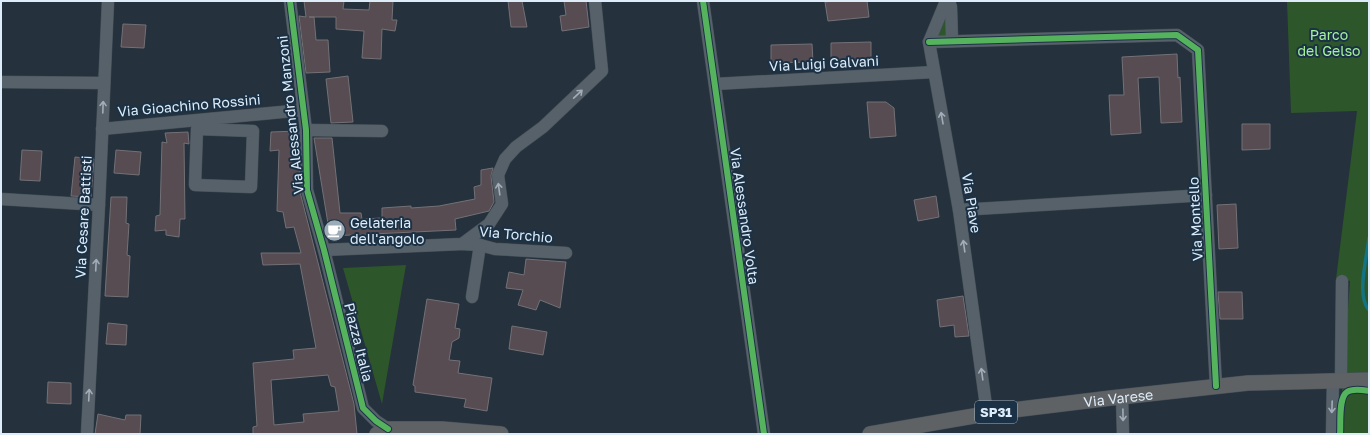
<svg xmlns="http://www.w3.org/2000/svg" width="1370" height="435" viewBox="0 0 1370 435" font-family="'Golos Text',sans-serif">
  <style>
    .green { fill: #2e562b }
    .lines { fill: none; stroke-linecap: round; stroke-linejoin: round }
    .stream { stroke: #127383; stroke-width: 3.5 }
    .building { fill: #564c51; stroke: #737176; fill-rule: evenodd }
    .minor-casing { stroke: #444f59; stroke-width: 13 }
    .major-casing { stroke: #444f59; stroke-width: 16 }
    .minor { stroke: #57616a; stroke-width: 12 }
    .major { stroke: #5f6264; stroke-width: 15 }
    .cycleway-casing { stroke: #1b3246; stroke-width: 8 }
    .cycleway { stroke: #56b35d; stroke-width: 6 }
    .oneway { stroke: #a1adb9 }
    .labels { text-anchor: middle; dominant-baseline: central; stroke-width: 4; stroke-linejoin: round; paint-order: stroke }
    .shield { fill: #1b3246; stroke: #a4b4c3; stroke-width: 1 }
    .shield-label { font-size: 13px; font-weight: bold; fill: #deecf9 }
    .park-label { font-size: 14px; fill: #a5f299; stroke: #1b3246 }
    .street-label { font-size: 14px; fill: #deecf9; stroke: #1b3246 }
    .poi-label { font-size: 14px; fill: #deecf9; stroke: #1b3246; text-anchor: start }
  </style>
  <rect width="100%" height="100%" fill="#25313c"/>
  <g class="green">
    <path d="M 1287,1 L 1369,1 L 1369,434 L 1339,434 L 1350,281 L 1336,279 L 1357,111 L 1291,113 Z"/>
    <path d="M 947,11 L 950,35 L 940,38 L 937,35 Z"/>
    <path d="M 406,265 L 382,404 L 343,268 Z"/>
  </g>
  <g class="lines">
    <path class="stream" d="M 1369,238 C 1367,256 1356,297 1369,310"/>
  </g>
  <g class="building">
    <path d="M 304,1 L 344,1 L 343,9 L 369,10 L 370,1 L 393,1 L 392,20 L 397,20 L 395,31 L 382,29 L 381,59 L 362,58 L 364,31 L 336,29 L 336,17 L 309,17 L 314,17 L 316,40 L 328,40 L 330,72 L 306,73 L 299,16 L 306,17 Z"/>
    <path d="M 508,1 L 522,1 L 527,27 L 511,27 Z"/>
    <path d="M 564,1 L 586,1 L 589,27 L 562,31 L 560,16 L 566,15 Z"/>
    <path d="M 833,1 L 867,1 L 869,17 L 828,21 L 825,2 Z"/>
    <path d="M 123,24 L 146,25 L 144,48 L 121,47 Z"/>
    <path d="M 871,42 L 871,61 L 831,62 L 831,43 Z"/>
    <path d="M 812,44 L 813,62 L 771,63 L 771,45 Z"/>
    <path d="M 1177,54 L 1178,78 L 1180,77 L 1182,122 L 1161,123 L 1159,77 L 1138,78 L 1141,133 L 1111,135 L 1109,95 L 1124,95 L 1122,57 Z"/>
    <path d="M 348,76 L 353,122 L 331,123 L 326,79 Z"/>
    <path d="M 867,102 L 886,102 L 894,108 L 896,136 L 870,138 Z"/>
    <path d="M 1242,124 L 1270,124 L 1270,149 L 1242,150 Z"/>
    <path d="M 299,131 L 300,192 L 354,404 L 357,434 L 253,434 L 253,427 L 257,426 L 253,363 L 294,359 L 293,350 L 316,348 L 300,264 L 263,265 L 261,253 L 301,253 L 294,227 L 286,228 L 283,212 L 277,211 L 279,150 L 270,151 L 271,132 ZM 328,375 L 331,386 L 335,387 L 339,411 L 303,414 L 304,422 L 274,425 L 271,380 Z"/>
    <path d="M 188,132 L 189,144 L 184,143 L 185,219 L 180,219 L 179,237 L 166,235 L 166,230 L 155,231 L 156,216 L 160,215 L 162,142 L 167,143 L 165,133 Z"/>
    <path d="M 314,138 L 332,138 L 340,213 L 361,213 L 362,219 L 382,218 L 382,208 L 411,206 L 411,208 L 439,206 L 475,199 L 474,187 L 481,185 L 481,170 L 493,168 L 491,176 L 494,202 L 489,211 L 455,219 L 456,230 L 330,236 Z"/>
    <path d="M 22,150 L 42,151 L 40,181 L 20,180 Z"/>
    <path d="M 116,150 L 141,152 L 139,175 L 114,173 Z"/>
    <path d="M 75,157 L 94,159 L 91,197 L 71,196 Z"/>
    <path d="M 936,196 L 939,217 L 918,221 L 914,200 Z"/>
    <path d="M 111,197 L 127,197 L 126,223 L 129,224 L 127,255 L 130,256 L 128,297 L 105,296 Z"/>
    <path d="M 1236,204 L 1238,248 L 1219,249 L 1217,205 Z"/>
    <path d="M 526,259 L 566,262 L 560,308 L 540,300 L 536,310 L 518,305 L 523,290 L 506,288 L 509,272 L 524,275 Z"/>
    <path d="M 1218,292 L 1242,292 L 1243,319 L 1220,319 Z"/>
    <path d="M 963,296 L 969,336 L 955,337 L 954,325 L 940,327 L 937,300 Z"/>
    <path d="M 427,299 L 459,304 L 455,328 L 460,329 L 459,338 L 452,342 L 449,360 L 460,361 L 458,373 L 492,378 L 487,411 L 464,407 L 466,399 L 415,392 L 415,386 L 413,385 Z"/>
    <path d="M 108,323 L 127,325 L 126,345 L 106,344 Z"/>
    <path d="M 512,326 L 547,332 L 543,355 L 509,349 Z"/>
    <path d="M 48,382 L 71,383 L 71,404 L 47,403 Z"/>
    <path d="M 98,414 L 125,420 L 126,415 L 141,415 L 140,434 L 95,434 Z"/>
  </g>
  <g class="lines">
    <defs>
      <g id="minor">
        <path d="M 290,1 L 306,130 L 307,190 L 324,250 L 363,408 L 376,421 L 388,429"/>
        <path d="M 703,1 L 764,434"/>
        <path d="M 946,1 L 929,42 L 959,210 L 987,413"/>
        <path d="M 949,1 L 951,7 L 952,41"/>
        <path d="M 929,42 L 1177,35 L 1198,50 L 1216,386"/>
        <path d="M 1,82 L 104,83"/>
        <path d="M 715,84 L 934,72"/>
        <path d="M 102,129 L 303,110"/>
        <path d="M 197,129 L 253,131 L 251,187 L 195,185 Z"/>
        <path d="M 306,130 L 382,131"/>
        <path d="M 1,199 L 99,205"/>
        <path d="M 959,210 L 1206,195"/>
        <path d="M 462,244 L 480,245 L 495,249 L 566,253"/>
        <path d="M 324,250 L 462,244 L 489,224 L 502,204 L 498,175 L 505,159 L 516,147 L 543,127 L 602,71 L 595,1"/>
        <path d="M 472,297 L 480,245"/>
        <path d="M 1341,380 L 1342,281"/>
        <path d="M 1122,396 L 1123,434"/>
        <path d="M 87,434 L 99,205 L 108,1"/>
        <path d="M 1332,434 L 1333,380"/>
      </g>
      <g id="major">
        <path d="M 377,434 L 388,429 L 442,429 L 501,434"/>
        <path id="s1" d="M 870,434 L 997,412 L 1111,398 L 1248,383 L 1369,380"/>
      </g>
    </defs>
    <use href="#minor" class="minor-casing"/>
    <use href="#major" class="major-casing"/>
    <use href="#minor" class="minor"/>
    <use href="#major" class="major"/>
    <defs>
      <g id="cycleway">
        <path d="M 290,1 L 306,130 L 307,190 L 324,250 L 363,408 L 376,421 L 388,429"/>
        <path d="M 703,1 L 764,434"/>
        <path d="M 929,42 L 1177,35 L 1198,50 L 1216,386"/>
        <path d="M 1340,434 C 1341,424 1338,398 1347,392 C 1353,388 1363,390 1369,391"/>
      </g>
    </defs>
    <use href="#cycleway" class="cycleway-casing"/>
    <use href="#cycleway" class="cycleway"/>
  </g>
  <defs><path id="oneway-shaft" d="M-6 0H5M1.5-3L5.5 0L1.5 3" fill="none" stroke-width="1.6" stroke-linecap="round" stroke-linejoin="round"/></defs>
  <g class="oneway">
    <use href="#oneway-shaft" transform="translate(578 94) rotate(-43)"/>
    <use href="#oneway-shaft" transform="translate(103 107) rotate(-88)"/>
    <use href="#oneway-shaft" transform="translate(942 118) rotate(-100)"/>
    <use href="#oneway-shaft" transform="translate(499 189) rotate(-98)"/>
    <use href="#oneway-shaft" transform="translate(964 246) rotate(-98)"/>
    <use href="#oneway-shaft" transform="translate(96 265) rotate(-87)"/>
    <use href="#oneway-shaft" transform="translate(982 374) rotate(-98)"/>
    <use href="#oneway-shaft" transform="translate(89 395) rotate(-87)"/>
    <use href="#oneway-shaft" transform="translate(1332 407) rotate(92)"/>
    <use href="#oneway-shaft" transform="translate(1123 415) rotate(89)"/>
  </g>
  <defs>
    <symbol id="cafe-disc" viewBox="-11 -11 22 22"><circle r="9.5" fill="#9dabb7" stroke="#1b3246"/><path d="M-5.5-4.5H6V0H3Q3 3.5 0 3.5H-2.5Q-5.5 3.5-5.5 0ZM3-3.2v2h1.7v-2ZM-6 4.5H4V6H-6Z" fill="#fff"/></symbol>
  </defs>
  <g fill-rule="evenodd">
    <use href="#cafe-disc" x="322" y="218" width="25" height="25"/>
  </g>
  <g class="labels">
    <rect class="shield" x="975" y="401" width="42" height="22" rx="3"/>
    <g class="shield-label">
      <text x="996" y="412">SP31</text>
    </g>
    <g class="park-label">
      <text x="1329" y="34">Parco<tspan x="1329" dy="16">del Gelso</tspan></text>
    </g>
    <g class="street-label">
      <text transform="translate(824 63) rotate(-3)">Via Luigi Galvani</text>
      <text transform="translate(189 105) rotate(-5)">Via Gioachino Rossini</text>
      <text transform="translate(290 115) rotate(-96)">Via Alessandro Manzoni</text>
      <text transform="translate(972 203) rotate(81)">Via Piave</text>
      <text transform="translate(745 216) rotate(82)">Via Alessandro Volta</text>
      <text transform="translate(83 217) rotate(-87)">Via Cesare Battisti</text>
      <text transform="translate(1195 219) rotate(-93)">Via Montello</text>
      <text transform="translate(516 234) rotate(5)">Via Torchio</text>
      <text transform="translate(359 342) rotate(76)">Piazza Italia</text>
      <text stroke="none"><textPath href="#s1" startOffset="251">Via Varese</textPath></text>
    </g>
    <g class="poi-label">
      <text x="350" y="222">Gelateria<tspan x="350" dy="16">dell'angolo</tspan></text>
    </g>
  </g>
  <rect width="1370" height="435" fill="none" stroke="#deecf9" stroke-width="4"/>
</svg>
